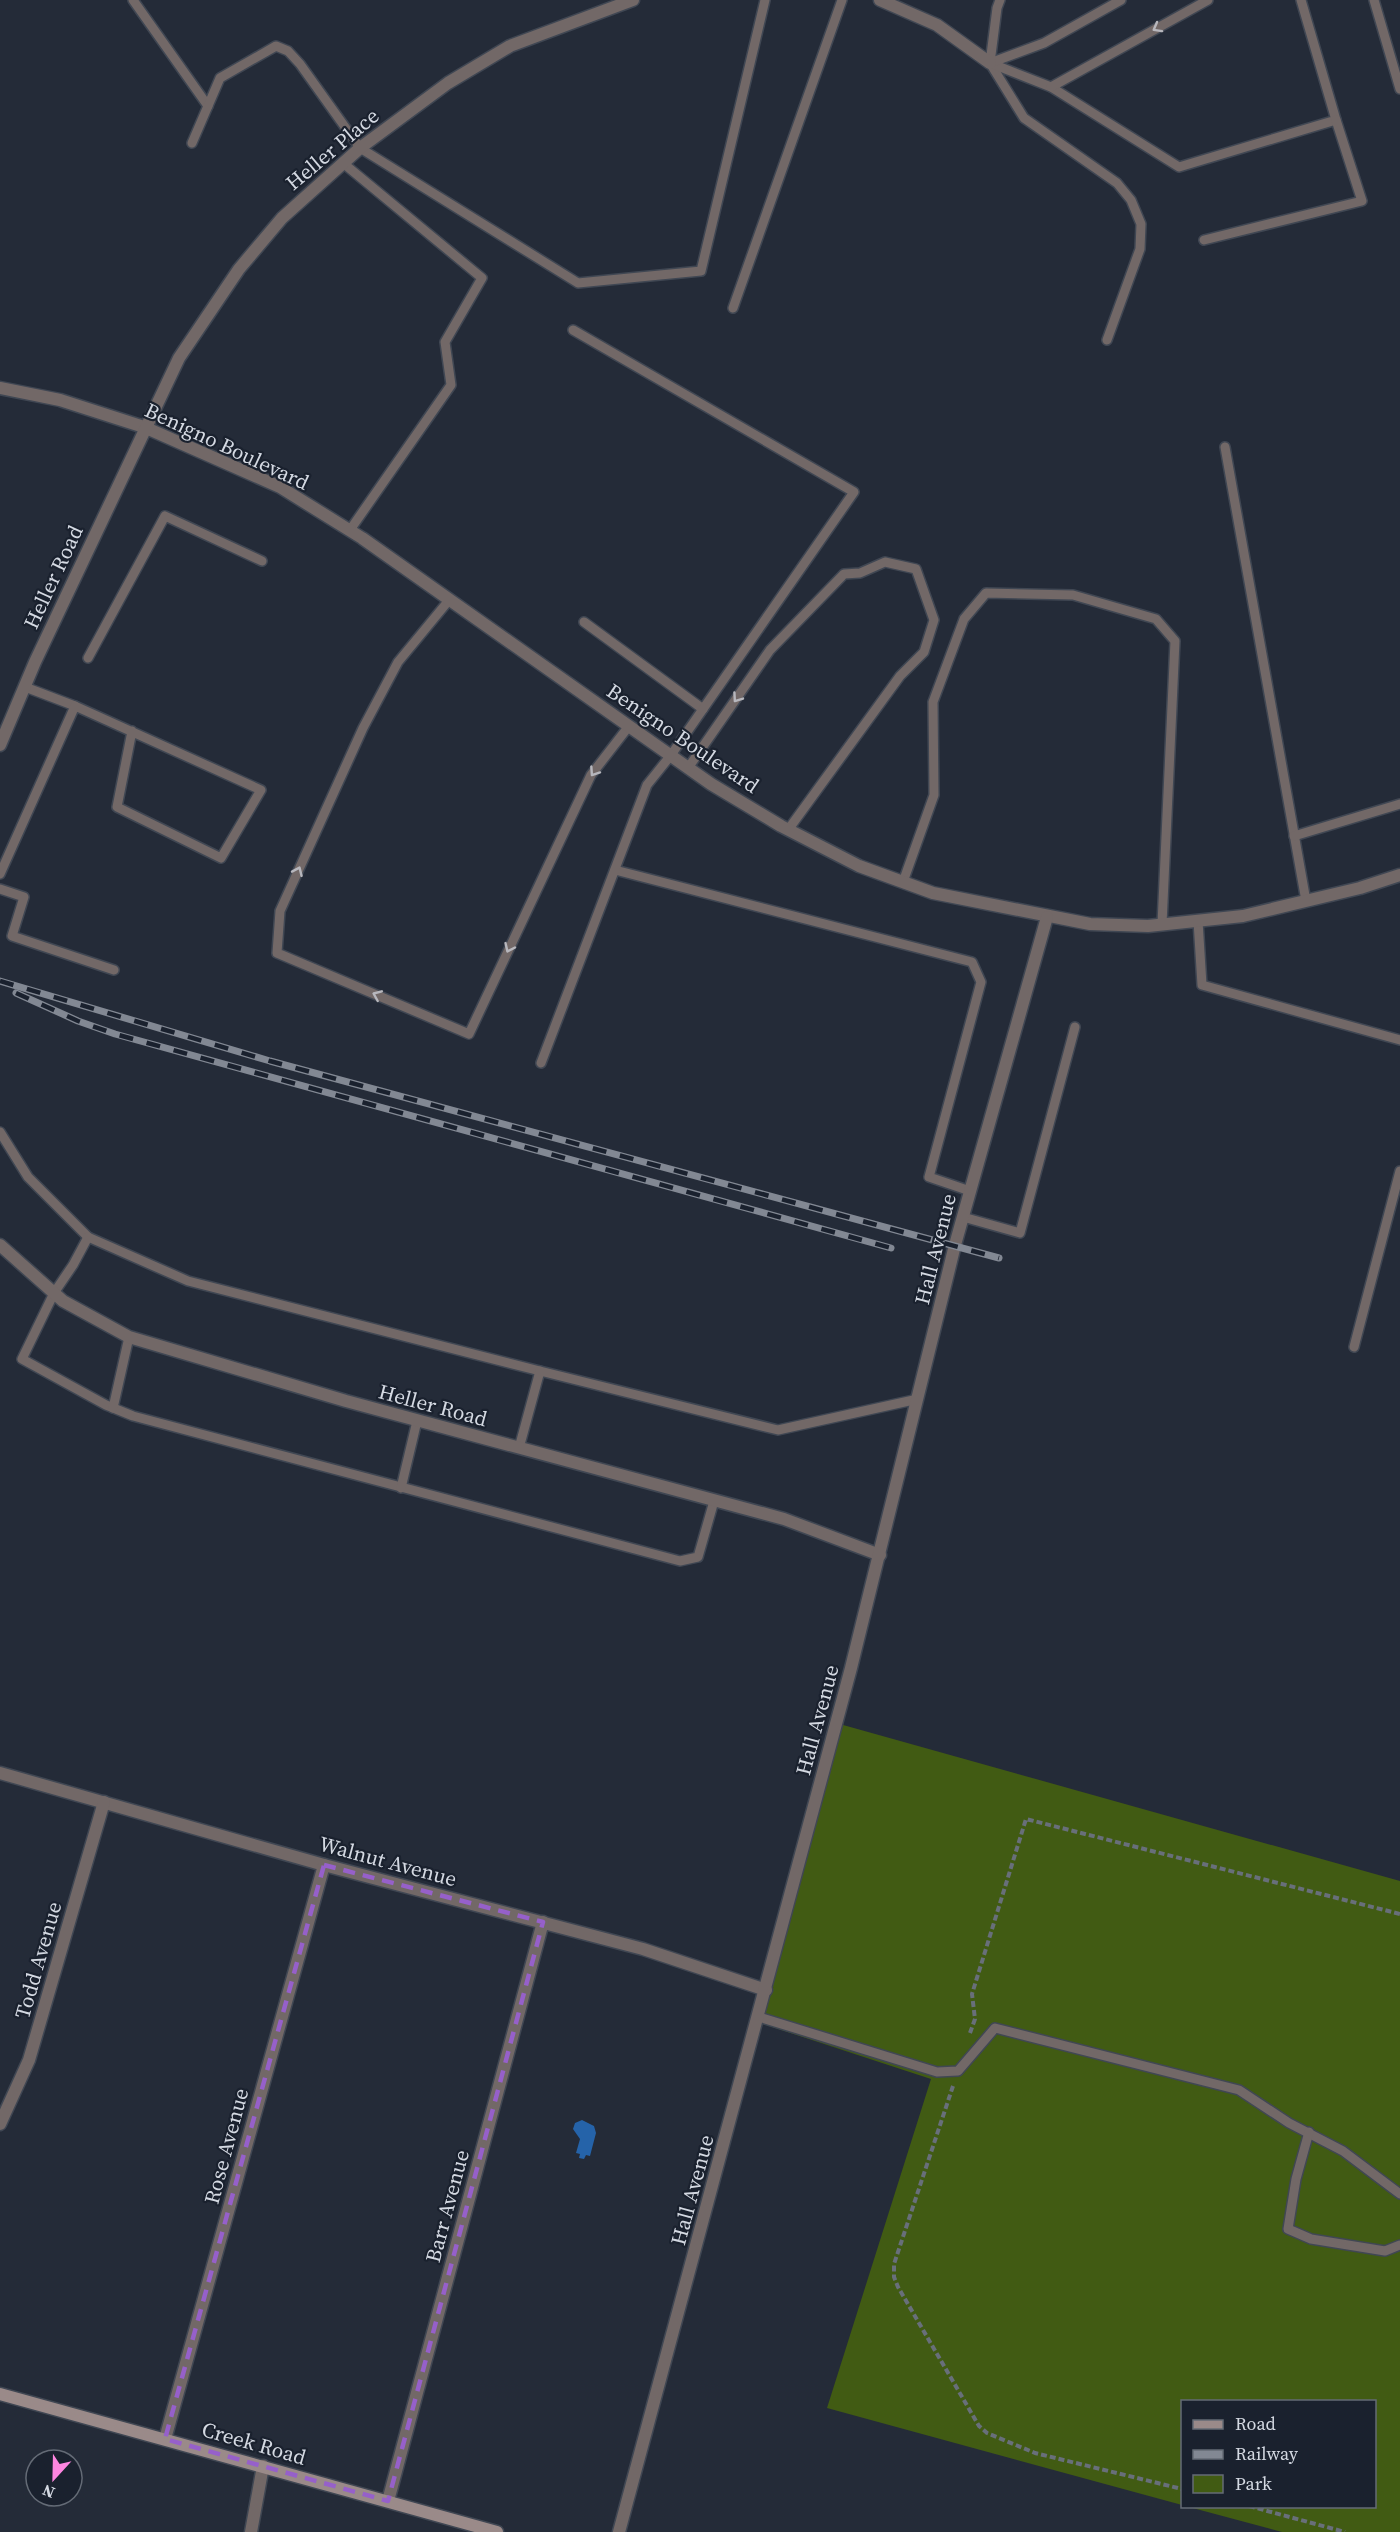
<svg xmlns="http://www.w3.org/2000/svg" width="1400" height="2532" viewBox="0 0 1400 2532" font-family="'Source Serif 4',serif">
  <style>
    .green { fill: #415b13 }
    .water { fill: #2563a9 }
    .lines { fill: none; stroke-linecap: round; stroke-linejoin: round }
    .lane-casing { stroke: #404753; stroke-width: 12 }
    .street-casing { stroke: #404753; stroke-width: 15 }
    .secondary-casing { stroke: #404753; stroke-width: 15 }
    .path { stroke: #686f7a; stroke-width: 4; stroke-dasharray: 6 3; stroke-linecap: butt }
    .lane { stroke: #726867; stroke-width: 9 }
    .street { stroke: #726867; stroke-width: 12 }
    .secondary { stroke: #9a8a89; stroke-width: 12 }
    .rail-casing { stroke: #828893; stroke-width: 7 }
    .rail { stroke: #1a212e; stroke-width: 4.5; stroke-dasharray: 14; stroke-linecap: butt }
    .oneway { stroke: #b7b7bd }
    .marked { fill: none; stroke: #9660ca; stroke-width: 4.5; stroke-dasharray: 12 8; stroke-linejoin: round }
    .labels { text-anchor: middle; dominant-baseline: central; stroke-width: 4.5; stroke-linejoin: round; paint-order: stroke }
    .street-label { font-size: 21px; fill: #d4d9e2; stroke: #1a212e }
  </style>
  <rect width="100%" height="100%" fill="#242b38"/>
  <path class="green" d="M 836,1723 L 1400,1881 L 1400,2532 L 1282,2532 L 1189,2507 L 1374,2506 L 1374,2402 L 1182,2402 L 1182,2505 L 827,2408 L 931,2079 L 760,2023 Z"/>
  <path class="water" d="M 582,2120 L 594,2126 L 596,2133 L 590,2156 L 586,2155 L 584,2159 L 579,2158 L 580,2154 L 576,2153 L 580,2139 L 573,2129 L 575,2123 Z"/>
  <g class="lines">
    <defs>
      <g id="lane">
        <path d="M 133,0 L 208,106"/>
        <path d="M 1000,0 L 997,8 L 990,63 L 1024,118 L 1117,183 L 1131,200 L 1141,224 L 1140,249 L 1107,340"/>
        <path d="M 1374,0 L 1400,89"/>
        <path d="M 990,63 L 1051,87 L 1179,167 L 1336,120 L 1301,0"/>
        <path d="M 990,63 L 1044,43 L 1121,0"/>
        <path d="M 1051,87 L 1208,0"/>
        <path d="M 192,143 L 220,78 L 276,46 L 288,51 L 300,64 L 360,148 L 578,283 L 701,271 L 765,0"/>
        <path d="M 343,163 L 482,278 L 445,342 L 451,385 L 350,530"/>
        <path d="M 1204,240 L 1362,201 L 1336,120"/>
        <path d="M 733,308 L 842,0"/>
        <path d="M 1225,447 L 1306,901"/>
        <path d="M 450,599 L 398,662 L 363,728 L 280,911 L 277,953 L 469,1034 L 591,775 L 629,726"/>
        <path d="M 584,622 L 703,709"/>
        <path d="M 88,658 L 165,516 L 262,561"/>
        <path d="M 25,687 L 75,706"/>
        <path d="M 688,768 L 770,650 L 844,574 L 860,573 L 885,562 L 916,569 L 934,620 L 924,652 L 900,676 L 788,830"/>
        <path d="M 1294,836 L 1400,804"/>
        <path d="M 615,870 L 972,962 L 981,982 L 929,1177 L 970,1191"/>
        <path d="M 0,874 L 75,706 L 261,790 L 221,858 L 117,807 L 132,731"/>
        <path d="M 903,882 L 934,795 L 933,702 L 964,619 L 986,593 L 1073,595 L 1156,619 L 1175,641 L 1162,924"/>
        <path d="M 0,889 L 24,897 L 12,936 L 114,970"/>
        <path d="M 1198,921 L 1202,985 L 1400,1040"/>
        <path d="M 541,1063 L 647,785 L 671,755 L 854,492 L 573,330"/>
        <path d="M 0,1132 L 28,1177 L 88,1237"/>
        <path d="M 963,1217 L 1020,1233 L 1075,1027"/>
        <path d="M 1354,1347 L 1400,1171"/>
        <path d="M 540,1371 L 188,1281 L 88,1237 L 73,1265 L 54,1293 L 22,1359 L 106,1405 L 133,1416 L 680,1561 L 698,1557 L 714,1501"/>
        <path d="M 113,1408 L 129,1337"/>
        <path d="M 519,1448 L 540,1371 L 778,1430 L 918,1399"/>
        <path d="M 401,1488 L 417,1421"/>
        <path d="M 759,2017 L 937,2072 L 958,2071 L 995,2028 L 1239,2090 L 1289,2123 L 1343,2151 L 1400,2194"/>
        <path d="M 1309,2132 L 1296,2179 L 1288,2229 L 1311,2239 L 1385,2251 L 1400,2245"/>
      </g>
      <g id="street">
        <path d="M 880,0 L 937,25 L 990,63"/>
        <path d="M 0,388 L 60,400 L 144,427 L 280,487 L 362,538 L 711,784 L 781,826 L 859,866 L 933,893 L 1090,924 L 1148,926 L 1243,916 L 1360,888 L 1400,875"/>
        <path d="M 0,745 L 35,662 L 179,358 L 239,269 L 282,218 L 360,148 L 448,83 L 510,46 L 633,0"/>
        <path d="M 0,1245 L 63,1301 L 129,1337 L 346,1401 L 784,1519 L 880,1555"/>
        <path d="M 0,1773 L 324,1865 L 643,1949 L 766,1990"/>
        <path d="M 0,2124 L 29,2060 L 104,1802"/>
        <path d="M 165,2439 L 324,1865"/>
        <path d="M 388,2501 L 543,1922"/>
        <path d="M 251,2532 L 263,2466"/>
        <path d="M 619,2532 L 851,1668 L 955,1245 L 1047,917"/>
      </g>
      <path id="secondary" d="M 0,2394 L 497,2532"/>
    </defs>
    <use href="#lane" class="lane-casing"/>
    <use href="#street" class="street-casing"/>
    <use href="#secondary" class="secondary-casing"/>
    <g class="path">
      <path d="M 970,2033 L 975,2019 L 972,1994 L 1026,1819 L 1400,1914"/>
      <path d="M 953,2086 L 894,2264 L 894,2277 L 898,2287 L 979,2426 L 987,2433 L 1035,2453 L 1182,2489"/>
      <path d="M 1249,2506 L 1345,2532"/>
    </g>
    <use href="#lane" class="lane"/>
    <use href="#street" class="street"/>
    <use href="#secondary" class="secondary"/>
    <defs>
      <g id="rail">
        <path d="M 0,981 L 270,1061 L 999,1258"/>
        <path d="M 16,993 L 78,1021 L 115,1034 L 891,1248"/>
      </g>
    </defs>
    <use href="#rail" class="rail-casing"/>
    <use href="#rail" class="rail"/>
  </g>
  <defs><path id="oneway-chevron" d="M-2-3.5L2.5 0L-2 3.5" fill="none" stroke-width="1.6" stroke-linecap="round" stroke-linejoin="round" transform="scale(1.5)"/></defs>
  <g class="oneway">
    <use href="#oneway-chevron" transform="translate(1157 28) rotate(151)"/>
    <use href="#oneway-chevron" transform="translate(737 698) rotate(125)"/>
    <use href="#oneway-chevron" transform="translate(594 772) rotate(124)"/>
    <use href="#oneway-chevron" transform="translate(298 871) rotate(-66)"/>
    <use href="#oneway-chevron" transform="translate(509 948) rotate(115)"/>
    <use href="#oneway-chevron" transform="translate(377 995) rotate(-157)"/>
  </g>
  <path class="marked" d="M 324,1865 L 543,1922 L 388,2501 L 165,2439 Z"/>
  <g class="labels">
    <g class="street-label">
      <text transform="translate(332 149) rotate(-40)">Heller Place</text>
      <text transform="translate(227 446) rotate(25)">Benigno Boulevard</text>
      <text transform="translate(53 577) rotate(-65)">Heller Road</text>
      <text transform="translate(683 738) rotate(34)">Benigno Boulevard</text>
      <text transform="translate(935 1249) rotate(-76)">Hall Avenue</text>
      <text transform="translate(433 1405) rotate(15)">Heller Road</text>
      <text transform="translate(817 1720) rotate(-75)">Hall Avenue</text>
      <text transform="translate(388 1861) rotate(15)">Walnut Avenue</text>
      <text transform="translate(38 1960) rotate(-74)">Todd Avenue</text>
      <text transform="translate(226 2146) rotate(-75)">Rose Avenue</text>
      <text transform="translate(692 2190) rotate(-75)">Hall Avenue</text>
      <text transform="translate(447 2206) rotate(-75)">Barr Avenue</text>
      <text transform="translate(254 2443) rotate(16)">Creek Road</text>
    </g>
  </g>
  <rect x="1181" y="2400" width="195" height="108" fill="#1a212e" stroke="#646b76" stroke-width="1.5"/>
  <rect x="1193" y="2420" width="30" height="9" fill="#9a8a89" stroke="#646b76" stroke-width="1.5"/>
  <text x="1235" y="2430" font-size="18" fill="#d4d9e2">Road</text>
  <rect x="1193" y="2450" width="30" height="9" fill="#828893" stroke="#646b76" stroke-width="1.5"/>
  <text x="1235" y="2460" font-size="18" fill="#d4d9e2">Railway</text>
  <rect x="1193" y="2475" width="30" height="18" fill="#415b13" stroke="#646b76" stroke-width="1.5"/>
  <text x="1235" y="2490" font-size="18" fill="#d4d9e2">Park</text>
  <g transform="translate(54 2478) rotate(202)"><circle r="28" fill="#1a212e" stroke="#646b76" stroke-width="1.5"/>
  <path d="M0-4.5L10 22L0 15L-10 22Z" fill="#fe86e0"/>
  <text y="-9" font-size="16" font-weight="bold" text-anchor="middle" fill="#d4d9e2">N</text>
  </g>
</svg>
